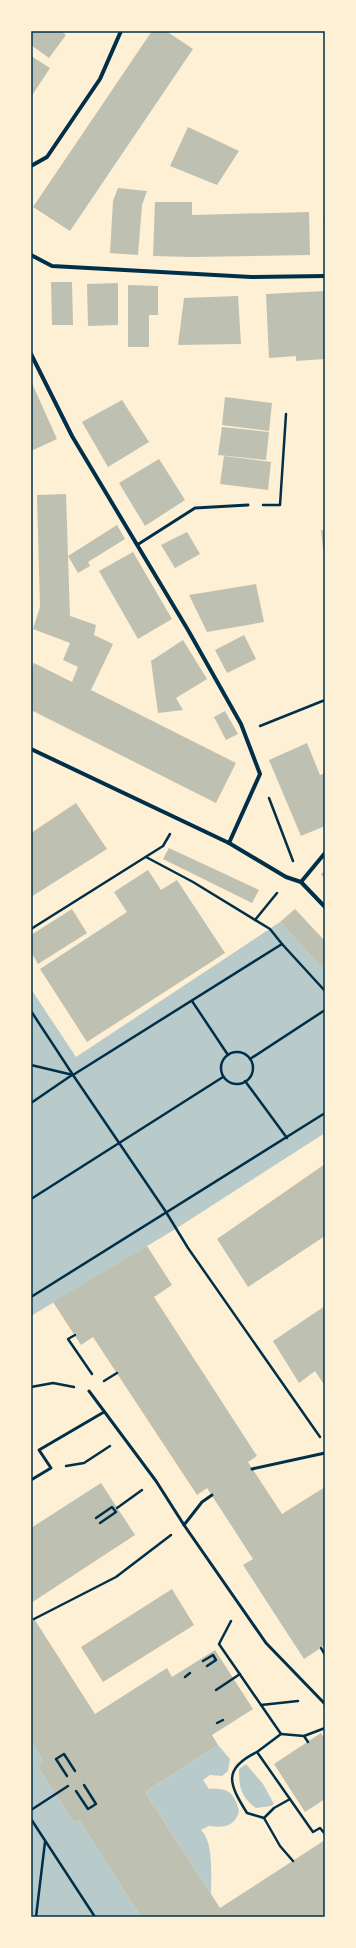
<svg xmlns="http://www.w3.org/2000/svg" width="356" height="1948" viewBox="0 0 356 1948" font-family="Karla,sans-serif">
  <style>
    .green { fill: #b9caca }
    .building { fill: #bec0b2 }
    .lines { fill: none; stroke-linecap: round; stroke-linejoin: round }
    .path { stroke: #003049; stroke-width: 2.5 }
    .service { stroke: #003049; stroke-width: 3 }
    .minor { stroke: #003049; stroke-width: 4 }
    .neatline { fill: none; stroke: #003049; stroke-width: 1.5 }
  </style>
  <rect width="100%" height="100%" fill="#fdf0d5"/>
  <g class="green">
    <path d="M 280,922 L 325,971 L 325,1133 L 177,1228 L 31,1316 L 31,989 L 76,1057 Z"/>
    <path d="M 31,1742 L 43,1761 L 37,1765 L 74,1823 L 79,1820 L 141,1917 L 31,1917 Z"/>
    <path d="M 218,1745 L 230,1759 L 228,1771 L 222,1776 L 210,1775 L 203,1780 L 209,1789 C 228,1788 234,1792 239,1811 C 235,1827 223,1828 209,1826 L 201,1830 C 214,1842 211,1877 211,1894 L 145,1792 Z"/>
    <path d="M 246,1764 L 263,1784 L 274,1804 L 271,1806 L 256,1808 C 241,1797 239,1788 239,1769 Z"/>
  </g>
  <g class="building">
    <path d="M 31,31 L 61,31 L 66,35 L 49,58 L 31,45 Z"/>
    <path d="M 152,31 L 166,31 L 193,49 L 70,231 L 33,207 Z"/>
    <path d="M 31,56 L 50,68 L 31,97 Z"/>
    <path d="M 188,127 L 239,151 L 217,185 L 170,166 Z"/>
    <path d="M 118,188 L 147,191 L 142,205 L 138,255 L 110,253 L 113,201 Z"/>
    <path d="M 155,202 L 192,202 L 192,215 L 309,212 L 310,255 L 191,257 L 153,256 Z"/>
    <path d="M 323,214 L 325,214 L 325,227 L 324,227 Z"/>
    <path d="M 51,282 L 72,282 L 73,325 L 52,325 Z"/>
    <path d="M 118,283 L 118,325 L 88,326 L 87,284 Z"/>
    <path d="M 128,285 L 158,286 L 158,315 L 149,315 L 149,347 L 128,347 Z"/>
    <path d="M 325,291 L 325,359 L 296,361 L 296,356 L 269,358 L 266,294 Z"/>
    <path d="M 238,296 L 241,344 L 178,345 L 184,298 Z"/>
    <path d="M 31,381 L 57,439 L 31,451 Z"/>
    <path d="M 225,397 L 272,403 L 269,431 L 222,425 Z"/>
    <path d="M 122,400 L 149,442 L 108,467 L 82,422 Z"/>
    <path d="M 222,427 L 269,432 L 266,460 L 218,455 Z"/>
    <path d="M 224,456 L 271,462 L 268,490 L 220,484 Z"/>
    <path d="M 159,459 L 185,500 L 145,526 L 119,483 Z"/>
    <path d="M 66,494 L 68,556 L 117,525 L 125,539 L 88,562 L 90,566 L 78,573 L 68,556 L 70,616 L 96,625 L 94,635 L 113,644 L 91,690 L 236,763 L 216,803 L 31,710 L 31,670 L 34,663 L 72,682 L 78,667 L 63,660 L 70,643 L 33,629 L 40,607 L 37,495 Z"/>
    <path d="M 321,530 L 325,530 L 325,558 L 324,558 Z"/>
    <path d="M 187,532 L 200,554 L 175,568 L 161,545 Z"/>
    <path d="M 133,552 L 172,619 L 138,639 L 99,571 Z"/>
    <path d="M 256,584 L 264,622 L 207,632 L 189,595 Z"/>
    <path d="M 244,635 L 256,659 L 227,673 L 215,650 Z"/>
    <path d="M 183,640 L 207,679 L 176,698 L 183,710 L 158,713 L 151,661 Z"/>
    <path d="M 225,711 L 238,734 L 226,740 L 214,717 Z"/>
    <path d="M 307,743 L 320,775 L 325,773 L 325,826 L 301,836 L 269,760 Z"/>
    <path d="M 76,803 L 107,849 L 31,897 L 31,833 Z"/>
    <path d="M 169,848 L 259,890 L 252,903 L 163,859 Z"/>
    <path d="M 148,870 L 161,890 L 177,880 L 225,953 L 87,1042 L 40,969 L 127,912 L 114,892 Z"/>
    <path d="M 325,871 L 325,879 L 321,874 Z"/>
    <path d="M 72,909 L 87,933 L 38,964 L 31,952 L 31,935 Z"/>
    <path d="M 295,909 L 325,941 L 325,971 L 280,922 Z"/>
    <path d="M 325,1164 L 325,1236 L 248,1287 L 217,1239 Z"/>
    <path d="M 147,1246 L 172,1285 L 154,1297 L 257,1456 L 248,1462 L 282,1514 L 325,1487 L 325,1645 L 304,1659 L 243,1565 L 253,1559 L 207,1488 L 197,1495 L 93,1337 L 81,1345 L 53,1302 Z"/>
    <path d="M 325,1306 L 325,1386 L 315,1371 L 299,1383 L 273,1341 Z"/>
    <path d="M 101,1483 L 135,1535 L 31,1603 L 31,1528 Z"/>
    <path d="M 172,1589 L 194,1625 L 103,1682 L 81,1647 Z"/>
    <path d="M 31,1614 L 95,1714 L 167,1668 L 172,1677 L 215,1650 L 253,1709 L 212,1735 L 218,1745 L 145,1792 L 220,1908 L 325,1840 L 325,1917 L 141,1917 L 79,1820 L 74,1823 L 37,1765 L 43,1761 L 31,1742 Z"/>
    <path d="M 321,1733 L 325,1739 L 325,1799 L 305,1812 L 274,1764 Z"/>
  </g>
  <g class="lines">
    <g class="path">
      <path d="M 263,505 L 280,505 L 286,414"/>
      <path d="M 260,726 L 325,700"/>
      <path d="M 269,798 L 293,861"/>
      <path d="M 146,857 L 193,882 L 270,929 L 282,944"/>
      <path d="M 255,920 L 277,893"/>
      <path d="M 31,929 L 163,846 L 170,834"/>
      <path d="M 192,1001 L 228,1055"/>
      <path d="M 31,1011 L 73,1075 L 282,944 L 325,991"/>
      <circle cx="237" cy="1068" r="16"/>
      <path d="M 250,1059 L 325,1010"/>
      <path d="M 31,1065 L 73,1075 L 166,1212 L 188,1248 L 320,1437"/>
      <path d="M 245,1081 L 287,1138"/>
      <path d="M 31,1103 L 72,1075"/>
      <path d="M 31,1199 L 223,1077"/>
      <path d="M 31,1297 L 325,1113"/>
      <path d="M 75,1335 L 68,1339 L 92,1374"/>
      <path d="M 104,1381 L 117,1373"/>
      <path d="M 31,1387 L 53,1383 L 74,1387"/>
      <path d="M 66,1466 L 84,1463 L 110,1446"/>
      <path d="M 117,1508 L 142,1490"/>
      <path d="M 96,1518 L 112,1507 L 116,1512 L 100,1523"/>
      <path d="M 34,1619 L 116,1577 L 171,1535"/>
      <path d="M 231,1621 L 219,1644 L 281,1734 L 257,1752 L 313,1832 L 320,1828 L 325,1834"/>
      <path d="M 321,1648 L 325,1655"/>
      <path d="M 203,1661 L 213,1655 L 216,1660 L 207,1666"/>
      <path d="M 185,1677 L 190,1673"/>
      <path d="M 216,1690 L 240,1674"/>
      <path d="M 261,1705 L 298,1701"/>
      <path d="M 217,1723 L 223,1720"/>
      <path d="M 281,1734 L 304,1736 L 325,1728"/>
      <path d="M 304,1736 L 308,1742"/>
      <path d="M 257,1752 C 222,1769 229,1784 247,1813 L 264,1818 L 280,1846 L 293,1861"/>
      <path d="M 67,1776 L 56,1759 L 64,1754 L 75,1771"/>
      <path d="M 76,1791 L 88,1809 L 96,1804 L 84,1785"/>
      <path d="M 31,1810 L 68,1786"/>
      <path d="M 264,1818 L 274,1808 L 290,1799"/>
      <path d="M 31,1819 L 95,1917"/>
      <path d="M 36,1917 L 45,1842"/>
    </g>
    <g class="service">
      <path d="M 137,545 L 195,508 L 248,505"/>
      <path d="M 89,1391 L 156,1481 L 184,1525 L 266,1643 L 325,1704"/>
      <path d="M 252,1469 L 325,1453"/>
      <path d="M 31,1480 L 51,1468 L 39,1450 L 104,1412"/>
      <path d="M 184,1525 L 202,1502 L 212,1495"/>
    </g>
    <g class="minor">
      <path d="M 31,166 L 47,157 L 100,79 L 121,31"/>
      <path d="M 31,255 L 52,266 L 251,277 L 325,276"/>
      <path d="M 31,354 L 72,436 L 188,630 L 241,724 L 260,774 L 229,843"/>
      <path d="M 31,749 L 229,843 L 286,877 L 301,882 L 325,907"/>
      <path d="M 301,882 L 325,853"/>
    </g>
  </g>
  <rect width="356" height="1948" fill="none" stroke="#fdf0d5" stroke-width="64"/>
  <rect x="32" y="32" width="292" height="1884" class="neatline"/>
</svg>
